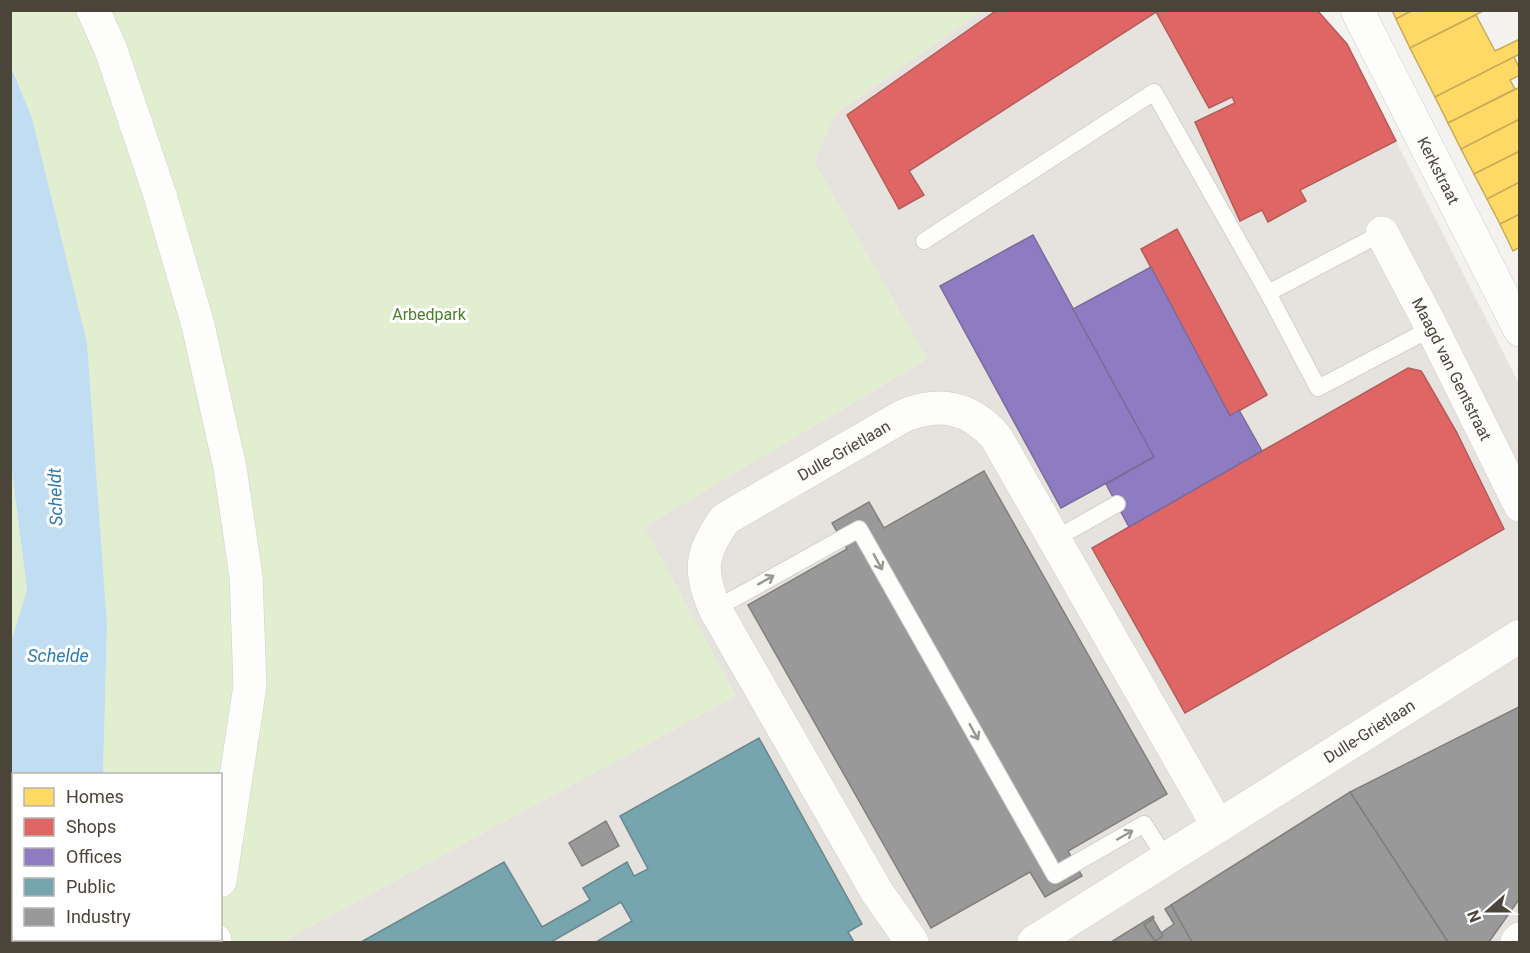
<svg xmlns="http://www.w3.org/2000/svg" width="1530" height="953" viewBox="0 0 1530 953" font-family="Roboto,sans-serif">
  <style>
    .industrial { fill: #e6e2de }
    .green { fill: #e1eecf }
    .parking { fill: #e6e3df }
    .water { fill: #c0ddf1 }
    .homes { fill: #ffd966; stroke: #c9ac58; stroke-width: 1.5 }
    .shops { fill: #e06666; stroke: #b35c58; stroke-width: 1.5 }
    .offices { fill: #8e7cc3; stroke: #7a6b9a; stroke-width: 1.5 }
    .public { fill: #76a5af; stroke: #69888c; stroke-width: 1.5 }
    .industry { fill: #999; stroke: #82807c; stroke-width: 1.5 }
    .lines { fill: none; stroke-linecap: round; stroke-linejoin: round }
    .service-casing { stroke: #d2d0cb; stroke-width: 18 }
    .minor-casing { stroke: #d2d0cb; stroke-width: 34 }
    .service { stroke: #fdfdfc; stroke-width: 16 }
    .minor { stroke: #fdfdfc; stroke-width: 33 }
    .oneway { stroke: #9b9791 }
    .labels { text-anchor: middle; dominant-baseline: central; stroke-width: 6; stroke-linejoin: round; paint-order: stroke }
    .street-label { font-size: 16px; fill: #4b4439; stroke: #fff }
    .park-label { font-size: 16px; fill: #4a7f2a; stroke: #fff }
    .water-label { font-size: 18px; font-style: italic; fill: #2e7ab2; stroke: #fff }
  </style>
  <rect width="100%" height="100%" fill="#f4f2ee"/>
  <path class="industrial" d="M 981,11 L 1317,11 L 1347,44 L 1519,384 L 1519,942 L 282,942 L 736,696 L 644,527 L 927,359 L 814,162 L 835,114 Z"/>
  <g class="green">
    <path d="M 11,11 L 981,11 L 835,114 L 814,162 L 927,359 L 644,527 L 736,696 L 282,942 L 106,942 L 105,940 L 220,940 L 220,774 L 103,774 L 107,625 L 87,343 L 32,118 L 11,64 Z"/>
    <path d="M 10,456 L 27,590 L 11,646 L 10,646 Z"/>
  </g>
  <path class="parking" d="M 1381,183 L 1452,330 L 1311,408 L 1296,380 L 1273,393 L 1236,324 L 1259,311 L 1232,263 Z"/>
  <path class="water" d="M 10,64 L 32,118 L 87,343 L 107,625 L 103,774 L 14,774 L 14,940 L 105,940 L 106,942 L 11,942 L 10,646 L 27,590 L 10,456 Z"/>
  <g class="homes">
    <path d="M 1392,10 L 1413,10 L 1396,19 Z"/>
    <path d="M 1413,10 L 1485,10 L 1410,48 L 1396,19 Z"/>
    <path d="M 1476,15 L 1495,51 L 1520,39 L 1520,54 L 1435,97 L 1410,48 Z"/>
    <path d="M 1514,57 L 1520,70 L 1520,75 L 1510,80 L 1515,89 L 1448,123 L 1435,97 Z"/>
    <path d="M 1520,87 L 1520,119 L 1461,149 L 1448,123 Z"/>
    <path d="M 1520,119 L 1520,151 L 1474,174 L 1461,149 Z"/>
    <path d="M 1520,151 L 1520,182 L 1487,199 L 1474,174 Z"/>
    <path d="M 1520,182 L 1520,214 L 1500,224 L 1487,199 Z"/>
    <path d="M 1520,214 L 1520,247 L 1513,251 L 1500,224 Z"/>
  </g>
  <g class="shops">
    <path d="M 997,10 L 1317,10 L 1347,44 L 1396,141 L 1300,190 L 1306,201 L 1268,222 L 1262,210 L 1240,221 L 1195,122 L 1235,103 L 1232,97 L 1209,108 L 1156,12 L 909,171 L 924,195 L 899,209 L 847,115 Z"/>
    <path d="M 1177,229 L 1267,395 L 1230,416 L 1141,249 Z"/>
    <path d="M 1408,368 L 1421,371 L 1423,374 L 1456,431 L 1504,529 L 1185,713 L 1092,548 Z"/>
  </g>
  <g class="offices">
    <path d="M 1033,235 L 1154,457 L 1061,508 L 940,286 Z"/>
    <path d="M 1151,267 L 1230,416 L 1239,410 L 1262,451 L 1129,527 L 1106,484 L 1154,457 L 1073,309 Z"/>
  </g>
  <path class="public" d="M 759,738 L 862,924 L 848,932 L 854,942 L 596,942 L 632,921 L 621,902 L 551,942 L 361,942 L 504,862 L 542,927 L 590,900 L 583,888 L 627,862 L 634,876 L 648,869 L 620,816 Z"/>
  <g class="industry">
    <path d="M 984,471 L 1167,794 L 1068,851 L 1082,876 L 1045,897 L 1030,872 L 931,928 L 748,605 L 847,549 L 832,523 L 869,502 L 884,528 Z"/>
    <path d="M 1519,707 L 1520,898 L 1489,942 L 1448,942 L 1350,792 Z"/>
    <path d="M 1350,792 L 1448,942 L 1192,942 L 1171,905 Z"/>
    <path d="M 606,821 L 619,846 L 582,866 L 569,843 Z"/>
    <path d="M 1171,905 L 1192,942 L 1111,942 L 1153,916 L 1154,918 L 1144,925 L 1155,941 L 1163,936 L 1161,933 L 1174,924 L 1165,909 Z"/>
    <path d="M 1153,919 L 1163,936 L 1155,941 L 1144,925 Z"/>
  </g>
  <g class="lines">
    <defs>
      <g id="service">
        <path d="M 1382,233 L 1268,293 L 1318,388 L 1432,328"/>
        <path d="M 924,241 L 1154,92 L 1268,293"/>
        <path d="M 1055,539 L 1117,504"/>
        <path d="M 715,609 L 859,529 L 1055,875 L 1144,824 L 1166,859"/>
      </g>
      <g id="minor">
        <path d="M 93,10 L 111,50 L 160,195 L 198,325 L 230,468 L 246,576 L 250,686 L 220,881"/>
        <path id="s1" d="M 1357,10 L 1520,330"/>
        <path id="s2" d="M 1382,233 L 1432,328 L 1520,505"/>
        <path d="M 215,942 L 215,940"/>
        <path id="s3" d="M 912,942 L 877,892 L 715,609 C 698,570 701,553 725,519 L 903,416 C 940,401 970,407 996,437 L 1218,826"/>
        <path id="s4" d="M 1034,942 L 1520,636"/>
        <path d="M 1517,942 L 1520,939"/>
      </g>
    </defs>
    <use href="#service" class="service-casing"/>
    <use href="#minor" class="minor-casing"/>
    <use href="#service" class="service"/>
    <use href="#minor" class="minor"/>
  </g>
  <defs><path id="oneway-shaft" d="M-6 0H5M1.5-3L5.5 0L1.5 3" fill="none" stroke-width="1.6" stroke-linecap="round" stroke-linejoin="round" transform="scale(1.5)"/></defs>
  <g class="oneway">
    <use href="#oneway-shaft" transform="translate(878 562) rotate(61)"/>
    <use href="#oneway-shaft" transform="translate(766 580) rotate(-29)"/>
    <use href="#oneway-shaft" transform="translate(974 732) rotate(61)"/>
    <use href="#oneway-shaft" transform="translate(1125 835) rotate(-30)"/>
  </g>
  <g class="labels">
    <g class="street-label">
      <text stroke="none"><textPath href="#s1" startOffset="180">Kerkstraat</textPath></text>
      <text stroke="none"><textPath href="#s2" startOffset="153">Maagd van Gentstraat</textPath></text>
      <text stroke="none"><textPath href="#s3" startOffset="621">Dulle-Grietlaan</textPath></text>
      <text stroke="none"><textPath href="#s4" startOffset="396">Dulle-Grietlaan</textPath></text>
    </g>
    <g class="park-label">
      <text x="429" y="314">Arbedpark</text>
    </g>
    <g class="water-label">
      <text transform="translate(55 497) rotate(-92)">Scheldt</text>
      <text x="58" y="655">Schelde</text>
    </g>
  </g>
  <rect width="1530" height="953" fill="none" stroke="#4b4439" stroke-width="24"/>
  <rect x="12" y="773" width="210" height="168" fill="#ffffff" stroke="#b7b4b0" stroke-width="1.5"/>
  <rect x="24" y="788" width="30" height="18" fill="#ffd966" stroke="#b7b4b0" stroke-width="1.5"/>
  <text x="66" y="803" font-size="18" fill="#4b4439">Homes</text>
  <rect x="24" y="818" width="30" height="18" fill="#e06666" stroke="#b7b4b0" stroke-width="1.5"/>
  <text x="66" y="833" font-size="18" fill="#4b4439">Shops</text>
  <rect x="24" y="848" width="30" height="18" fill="#8e7cc3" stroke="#b7b4b0" stroke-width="1.5"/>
  <text x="66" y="863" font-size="18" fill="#4b4439">Offices</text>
  <rect x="24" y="878" width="30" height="18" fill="#76a5af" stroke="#b7b4b0" stroke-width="1.5"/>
  <text x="66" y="893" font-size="18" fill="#4b4439">Public</text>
  <rect x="24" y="908" width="30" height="18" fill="#999999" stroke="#b7b4b0" stroke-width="1.5"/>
  <text x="66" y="923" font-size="18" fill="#4b4439">Industry</text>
  <g transform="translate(1488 911) rotate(249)" stroke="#ffffff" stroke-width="4.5" paint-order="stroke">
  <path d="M0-4.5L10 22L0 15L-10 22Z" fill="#4b4439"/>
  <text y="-9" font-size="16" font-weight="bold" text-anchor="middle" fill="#4b4439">N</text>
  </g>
</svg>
